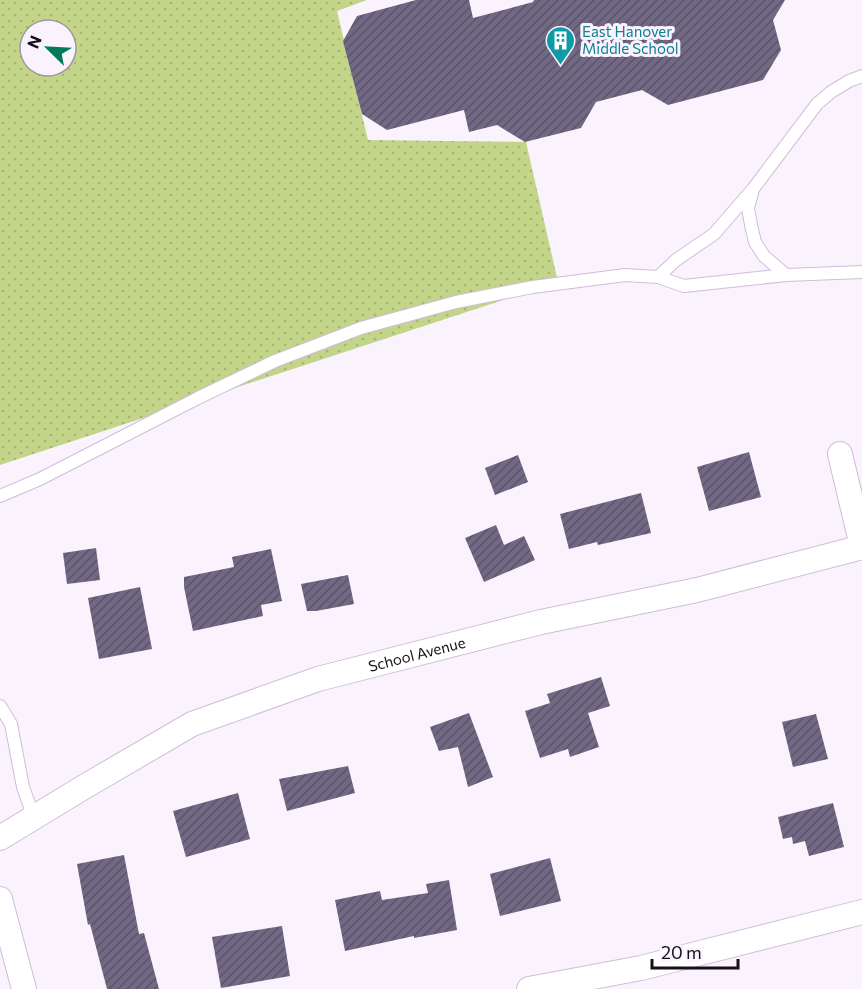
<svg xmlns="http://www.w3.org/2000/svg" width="862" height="989" viewBox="0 0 862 989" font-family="Commissioner,sans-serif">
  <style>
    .park { fill: url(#park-dots); fill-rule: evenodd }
    .building { fill: url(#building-hatch) }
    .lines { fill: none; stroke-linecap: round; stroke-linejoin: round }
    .lane-casing { stroke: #cfbdd9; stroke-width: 14 }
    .street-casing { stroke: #cfbdd9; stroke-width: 26 }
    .lane { stroke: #fff; stroke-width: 12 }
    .street { stroke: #fff; stroke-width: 24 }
    .labels { text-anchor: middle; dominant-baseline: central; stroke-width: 6; stroke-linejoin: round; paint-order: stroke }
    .culture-label { font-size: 15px; fill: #0d838f; stroke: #faf3fe; text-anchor: start }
    .street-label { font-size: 15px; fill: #16101a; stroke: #faf3fe }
  </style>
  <defs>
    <pattern id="park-dots" width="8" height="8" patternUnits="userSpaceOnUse" patternTransform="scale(1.5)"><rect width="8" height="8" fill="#c2d589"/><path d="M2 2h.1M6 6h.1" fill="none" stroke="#a6b676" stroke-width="1.8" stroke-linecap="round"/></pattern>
    <pattern id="building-hatch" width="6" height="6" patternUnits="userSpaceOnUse" patternTransform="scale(1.5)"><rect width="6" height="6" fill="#716883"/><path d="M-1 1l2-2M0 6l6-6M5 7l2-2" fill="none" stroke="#5c546a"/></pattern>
  </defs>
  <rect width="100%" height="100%" fill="#faf3fe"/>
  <path class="park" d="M 0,0 L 367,0 L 337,11 L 368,140 L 526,142 L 558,282 L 0,465 ZM 30,30 L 66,30 L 66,66 L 30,66 Z"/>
  <g class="building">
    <path d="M 416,0 L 469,0 L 473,18 L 533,2 L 534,0 L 785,0 L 773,20 L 781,50 L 763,80 L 668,105 L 642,90 L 596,102 L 581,128 L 525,142 L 497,125 L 469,132 L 464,110 L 387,130 L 362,114 L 343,41 L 357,16 Z"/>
    <path d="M 749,452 L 761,497 L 709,511 L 697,467 Z"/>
    <path d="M 518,455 L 528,482 L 495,495 L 485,468 Z"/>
    <path d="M 641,493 L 651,533 L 598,545 L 597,542 L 569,549 L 560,514 Z"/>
    <path d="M 496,525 L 504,545 L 524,536 L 535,560 L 484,582 L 465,538 Z"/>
    <path d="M 96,548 L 100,580 L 67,584 L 63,553 Z"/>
    <path d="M 271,549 L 282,601 L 261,605 L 263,616 L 193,631 L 184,587 L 184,577 L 234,567 L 232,557 Z"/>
    <path d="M 348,575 L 354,604 L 316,611 L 307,611 L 301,584 Z"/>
    <path d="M 140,587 L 152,649 L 99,659 L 88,598 Z"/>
    <path d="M 601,677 L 610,706 L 588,713 L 599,747 L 570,757 L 568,749 L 540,758 L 525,711 L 550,703 L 547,694 Z"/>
    <path d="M 469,713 L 493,777 L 468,787 L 458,747 L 439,751 L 430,727 Z"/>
    <path d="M 816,714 L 828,759 L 793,767 L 782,722 Z"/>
    <path d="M 348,766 L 355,793 L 287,811 L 279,779 Z"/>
    <path d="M 238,793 L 250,839 L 186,857 L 173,811 Z"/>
    <path d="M 833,803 L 844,847 L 809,856 L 805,841 L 793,844 L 792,837 L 783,839 L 778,817 Z"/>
    <path d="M 124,855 L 139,934 L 144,933 L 159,989 L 107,989 L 90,924 L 88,925 L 77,864 Z"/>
    <path d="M 550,858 L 561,901 L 500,916 L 490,874 Z"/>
    <path d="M 449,880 L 457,930 L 414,938 L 414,936 L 345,951 L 335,900 L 380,891 L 382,900 L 428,893 L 426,884 Z"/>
    <path d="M 282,926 L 290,976 L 221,988 L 212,937 Z"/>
  </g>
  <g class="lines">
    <defs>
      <g id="lane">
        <path d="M 862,76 L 849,81 L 831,92 L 817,104 L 753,189 L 714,234 L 676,260 L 658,277 L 684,286 L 786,275 L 862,272"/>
        <path d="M 752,193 L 748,208 L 751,225 L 755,242 L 764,256 L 786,275"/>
        <path d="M 0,496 L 40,479 L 198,398 L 275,361 L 361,328 L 456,302 L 533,287 L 625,275 L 658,277"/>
        <path d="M 0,706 L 11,724 L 23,787 L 34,818"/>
      </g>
      <g id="street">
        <path d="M 840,454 L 862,546"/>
        <path id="s1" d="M 0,838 L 84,787 L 192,724 L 318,679 L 541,622 L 697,590 L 862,547"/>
        <path d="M 0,899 L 24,989"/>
        <path d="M 529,989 L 641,968 L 862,912"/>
      </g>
    </defs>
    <use href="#lane" class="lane-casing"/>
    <use href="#street" class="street-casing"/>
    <use href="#lane" class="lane"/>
    <use href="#street" class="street"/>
  </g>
  <defs>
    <symbol id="building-pin" viewBox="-11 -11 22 30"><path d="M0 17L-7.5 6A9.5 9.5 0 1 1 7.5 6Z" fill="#0f9aa8" stroke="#faf3fe"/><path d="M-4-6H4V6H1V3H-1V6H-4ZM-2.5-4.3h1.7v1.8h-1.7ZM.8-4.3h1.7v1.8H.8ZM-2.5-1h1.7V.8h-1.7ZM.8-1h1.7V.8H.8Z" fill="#fff"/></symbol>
  </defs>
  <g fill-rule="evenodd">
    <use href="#building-pin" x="544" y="24" width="33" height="45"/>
  </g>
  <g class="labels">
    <g class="culture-label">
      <text x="582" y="31">East Hanover<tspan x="582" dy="17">Middle School</tspan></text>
    </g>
    <g class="street-label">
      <text stroke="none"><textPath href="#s1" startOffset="459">School Avenue</textPath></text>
    </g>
  </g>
  <g transform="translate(48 48) rotate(294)"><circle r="28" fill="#faf3fe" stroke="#9f98a3" stroke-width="1.5"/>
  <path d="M0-4.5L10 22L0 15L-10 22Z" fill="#007a57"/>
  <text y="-9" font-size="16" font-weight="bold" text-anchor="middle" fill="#16101a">N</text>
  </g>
  <path d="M652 959v9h86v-9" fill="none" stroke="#16101a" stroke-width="3"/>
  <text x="661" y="959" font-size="18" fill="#16101a" stroke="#faf3fe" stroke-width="4.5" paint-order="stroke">20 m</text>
</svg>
